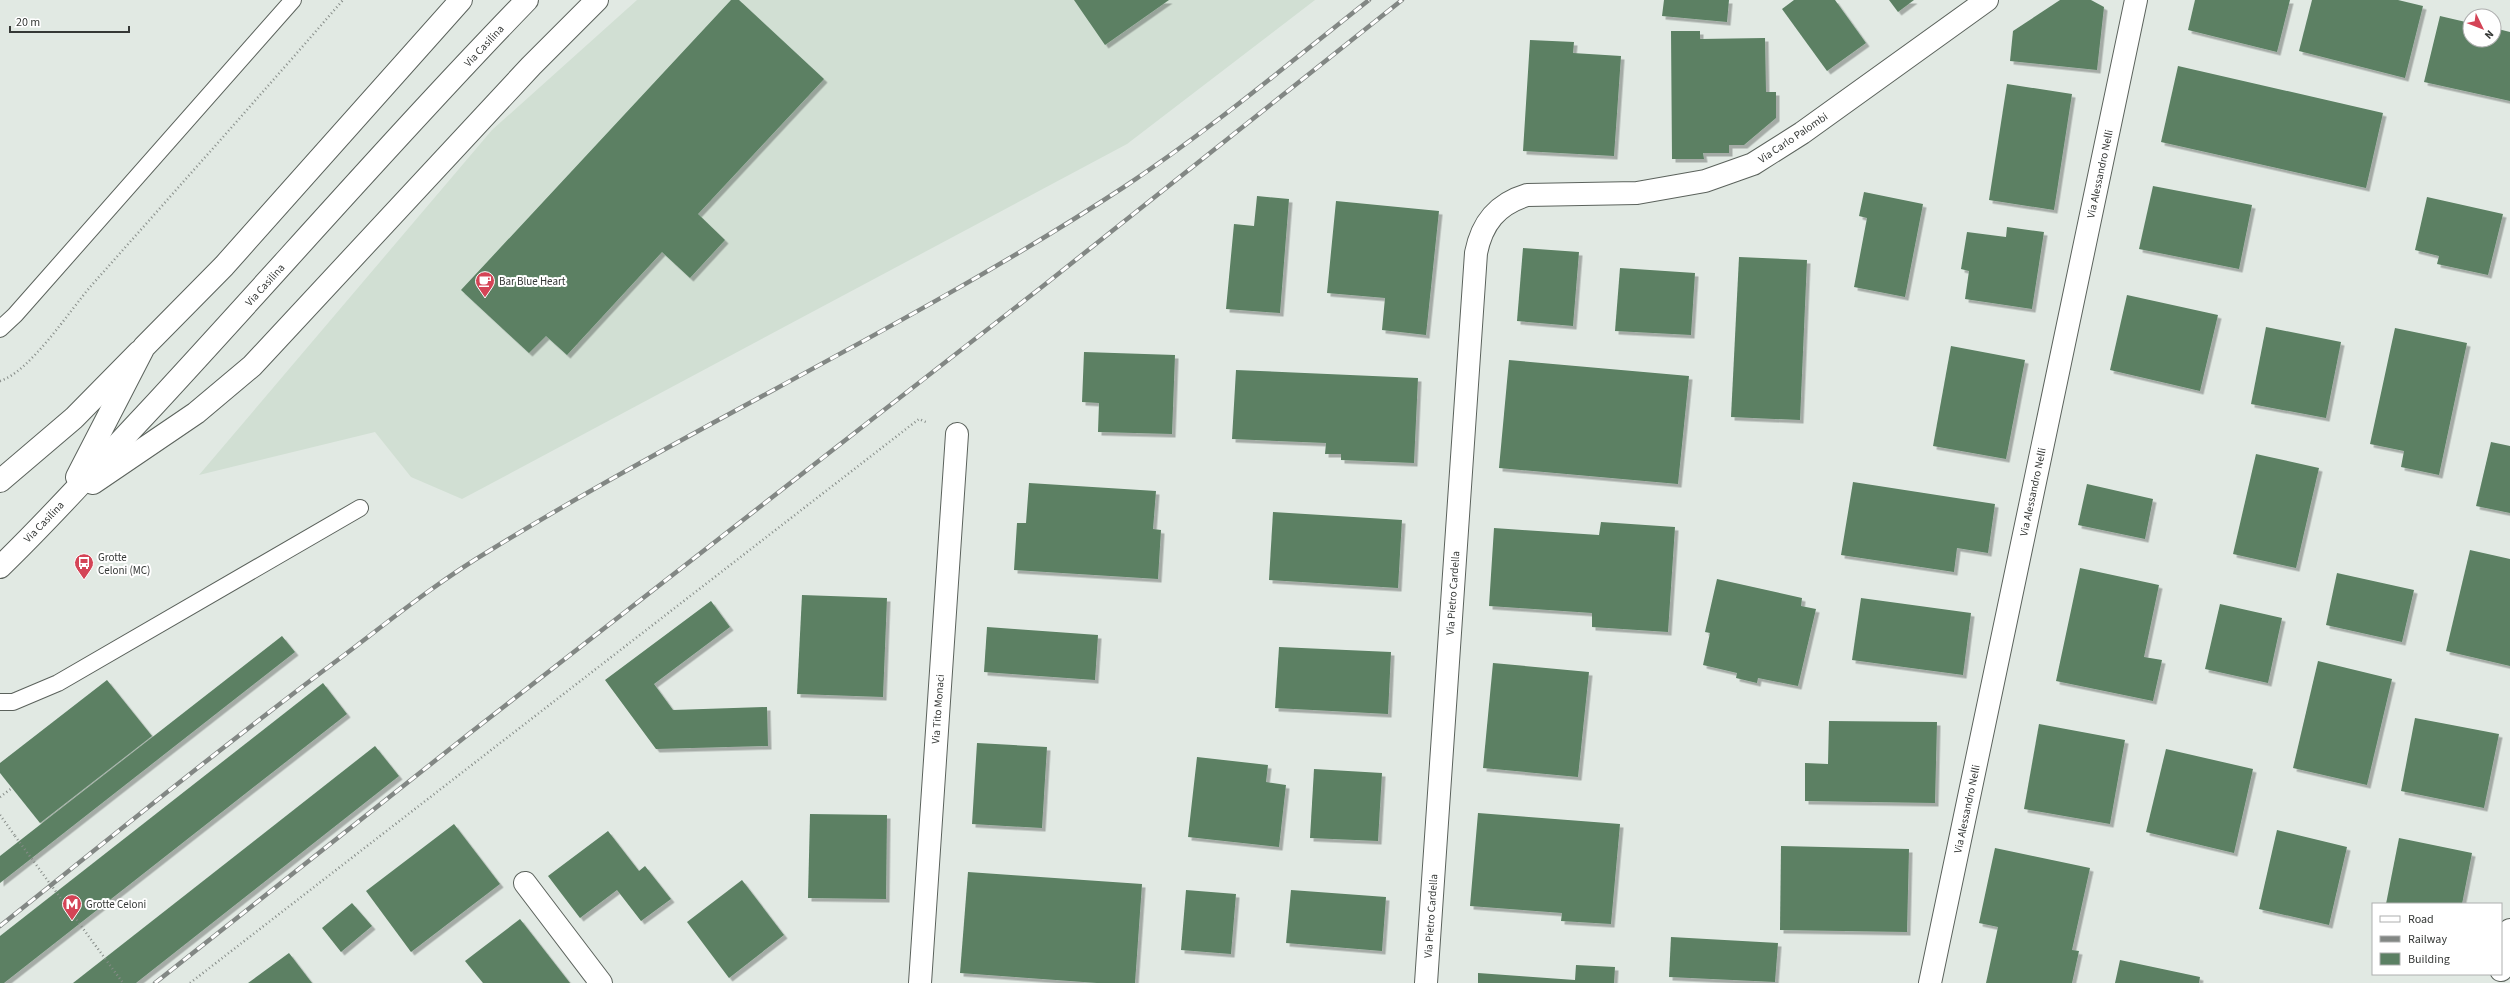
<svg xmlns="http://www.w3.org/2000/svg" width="2510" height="983" viewBox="0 0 2510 983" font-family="'Source Sans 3',sans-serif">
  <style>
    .built { fill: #d1dfd3 }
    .building { fill: #5b8063; filter: url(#shadow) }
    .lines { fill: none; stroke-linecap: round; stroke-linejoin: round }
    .lane-casing { stroke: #5b625c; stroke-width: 18 }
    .street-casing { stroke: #5b625c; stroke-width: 24 }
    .primary-casing { stroke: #5b625c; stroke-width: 24 }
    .path { stroke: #858b87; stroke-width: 2.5; stroke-dasharray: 1 3; stroke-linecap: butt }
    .lane { stroke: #fff; stroke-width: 16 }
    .street { stroke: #fff; stroke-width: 22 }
    .primary { stroke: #fff; stroke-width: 22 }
    .rail-casing { stroke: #828784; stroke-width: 4.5 }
    .rail { stroke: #fff; stroke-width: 3; stroke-dasharray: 9; stroke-linecap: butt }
    .path-bridge { stroke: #858b87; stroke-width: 2.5; stroke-dasharray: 1 3; stroke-linecap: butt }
    .labels { text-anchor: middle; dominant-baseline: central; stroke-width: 4; stroke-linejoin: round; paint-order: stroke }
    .street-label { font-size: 11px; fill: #353836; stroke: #fff }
    .poi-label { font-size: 11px; fill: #353836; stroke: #fff; text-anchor: start }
  </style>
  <defs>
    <filter id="shadow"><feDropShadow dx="3.5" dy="3.5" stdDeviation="0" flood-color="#0004"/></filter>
  </defs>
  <rect width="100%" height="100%" fill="#e1e9e3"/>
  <path class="built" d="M 637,0 L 1315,0 L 1127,144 L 462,499 L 411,477 L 375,432 L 199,475 L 492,130 Z"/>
  <g class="building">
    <path d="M 731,0 L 739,0 L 824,79 L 698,214 L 725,240 L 690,278 L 662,252 L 567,355 L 546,336 L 529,353 L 461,290 Z"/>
    <path d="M 1074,0 L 1169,0 L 1105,45 Z"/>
    <path d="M 1664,0 L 1729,0 L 1727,22 L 1662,16 Z"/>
    <path d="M 1794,0 L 1835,0 L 1866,43 L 1827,71 L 1782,9 Z"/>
    <path d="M 1889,0 L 1914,0 L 1898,12 Z"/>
    <path d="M 2060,0 L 2091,0 L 2104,7 L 2097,70 L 2010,61 L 2013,31 Z"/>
    <path d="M 2195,0 L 2290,0 L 2277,52 L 2188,30 Z"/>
    <path d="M 2312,0 L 2398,0 L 2423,6 L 2405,78 L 2299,51 Z"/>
    <path d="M 2440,16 L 2470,23 L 2470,40 L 2494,40 L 2494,28 L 2510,32 L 2510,101 L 2424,82 Z"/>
    <path d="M 1671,31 L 1700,31 L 1700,39 L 1765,38 L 1766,92 L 1776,92 L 1776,118 L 1744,145 L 1729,145 L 1729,153 L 1703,153 L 1704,159 L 1672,159 Z"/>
    <path d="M 1530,40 L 1574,42 L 1573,53 L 1621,56 L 1614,156 L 1523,151 Z"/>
    <path d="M 2178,66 L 2383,113 L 2366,188 L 2161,142 Z"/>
    <path d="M 2007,84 L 2072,94 L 2054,210 L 1989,200 Z"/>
    <path d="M 2153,186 L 2252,205 L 2239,269 L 2139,249 Z"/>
    <path d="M 1864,192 L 1923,204 L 1905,297 L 1854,287 L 1867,218 L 1859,216 Z"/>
    <path d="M 1257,196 L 1289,199 L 1280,313 L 1226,309 L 1234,224 L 1254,226 Z"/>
    <path d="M 2427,197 L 2503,214 L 2488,275 L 2437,264 L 2439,256 L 2415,250 Z"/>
    <path d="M 1336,201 L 1439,211 L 1426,335 L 1382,330 L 1385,298 L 1327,293 Z"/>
    <path d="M 2007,227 L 2044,232 L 2032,309 L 1965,299 L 1969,271 L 1961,269 L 1967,232 L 2006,237 Z"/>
    <path d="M 1523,248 L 1579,252 L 1573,326 L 1517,321 Z"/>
    <path d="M 1739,257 L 1807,260 L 1800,420 L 1731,417 Z"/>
    <path d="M 1620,268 L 1695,273 L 1691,335 L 1615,331 Z"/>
    <path d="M 2127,295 L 2218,315 L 2200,391 L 2110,370 Z"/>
    <path d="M 2266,327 L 2341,342 L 2326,418 L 2251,404 Z"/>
    <path d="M 2395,328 L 2467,343 L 2439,475 L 2401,467 L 2404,451 L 2370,444 Z"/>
    <path d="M 1951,346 L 2025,360 L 2006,459 L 1933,446 Z"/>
    <path d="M 1084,352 L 1175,355 L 1172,434 L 1098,432 L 1099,403 L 1082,402 Z"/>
    <path d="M 1509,360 L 1689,376 L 1678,484 L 1499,468 Z"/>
    <path d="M 1236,370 L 1418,378 L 1414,463 L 1341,460 L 1341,454 L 1325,454 L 1326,443 L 1232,439 Z"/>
    <path d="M 2491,442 L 2510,446 L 2510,513 L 2476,506 Z"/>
    <path d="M 2256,454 L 2319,468 L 2296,568 L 2233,554 Z"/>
    <path d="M 1853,482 L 1995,504 L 1988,553 L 1957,548 L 1954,572 L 1841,555 Z"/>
    <path d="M 1029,483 L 1156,491 L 1153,529 L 1161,530 L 1158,579 L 1014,570 L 1017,523 L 1026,523 Z"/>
    <path d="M 2087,484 L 2153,499 L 2145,539 L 2078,525 Z"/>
    <path d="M 1273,512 L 1402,520 L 1398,588 L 1269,580 Z"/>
    <path d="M 1601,522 L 1675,527 L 1668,632 L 1592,627 L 1592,613 L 1489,606 L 1494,528 L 1599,535 Z"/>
    <path d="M 2470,550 L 2510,559 L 2510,666 L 2446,651 Z"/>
    <path d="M 2080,568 L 2159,585 L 2144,657 L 2162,660 L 2153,701 L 2056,681 Z"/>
    <path d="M 2337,573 L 2414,590 L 2402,642 L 2326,625 Z"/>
    <path d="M 1717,579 L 1802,598 L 1801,606 L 1816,609 L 1798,686 L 1758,678 L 1757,683 L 1736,678 L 1737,673 L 1703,665 L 1710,633 L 1705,632 Z"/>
    <path d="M 802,595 L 887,598 L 883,697 L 797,694 Z"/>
    <path d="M 1861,598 L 1971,613 L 1963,675 L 1852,660 Z"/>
    <path d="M 711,601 L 730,627 L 654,684 L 673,710 L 767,707 L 768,746 L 656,749 L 605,680 Z"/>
    <path d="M 2220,604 L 2282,618 L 2268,683 L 2205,669 Z"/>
    <path d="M 987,627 L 1098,635 L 1095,680 L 984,672 Z"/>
    <path d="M 282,636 L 295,652 L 0,883 L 0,856 Z"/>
    <path d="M 1279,647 L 1391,652 L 1388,714 L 1275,708 Z"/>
    <path d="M 2318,661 L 2392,679 L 2367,785 L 2293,768 Z"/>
    <path d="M 1493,663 L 1589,672 L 1578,777 L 1483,768 Z"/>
    <path d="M 107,680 L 152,736 L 40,823 L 0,773 L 0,763 Z"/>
    <path d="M 323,683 L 347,714 L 4,983 L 0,983 L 0,936 Z"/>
    <path d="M 2415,718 L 2499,734 L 2484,808 L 2401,791 Z"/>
    <path d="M 1829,721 L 1937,722 L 1935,803 L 1805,801 L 1805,763 L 1828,764 Z"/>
    <path d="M 2039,724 L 2125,740 L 2110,824 L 2024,809 Z"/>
    <path d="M 977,743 L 1047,747 L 1042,828 L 972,824 Z"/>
    <path d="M 375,746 L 399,776 L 136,983 L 73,983 Z"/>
    <path d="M 2166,749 L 2253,769 L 2234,853 L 2146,832 Z"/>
    <path d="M 1197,757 L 1268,765 L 1266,782 L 1286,785 L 1279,847 L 1188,837 Z"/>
    <path d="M 1314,769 L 1382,773 L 1378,841 L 1310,838 Z"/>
    <path d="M 1478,813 L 1620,824 L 1611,924 L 1561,921 L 1562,913 L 1470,906 Z"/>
    <path d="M 810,814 L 887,815 L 886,899 L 808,898 Z"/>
    <path d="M 454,824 L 500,884 L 411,952 L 366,891 Z"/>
    <path d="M 2277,830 L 2347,847 L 2329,925 L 2259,909 Z"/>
    <path d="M 608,831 L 639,871 L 645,866 L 671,899 L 641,921 L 617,890 L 580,918 L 548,876 Z"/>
    <path d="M 2399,838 L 2472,853 L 2462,904 L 2386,904 Z"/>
    <path d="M 1781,846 L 1909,849 L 1907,932 L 1780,930 Z"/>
    <path d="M 1995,848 L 2090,868 L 2072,950 L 2079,951 L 2072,983 L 1986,983 L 1998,927 L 1979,923 Z"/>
    <path d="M 968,872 L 1142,884 L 1135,983 L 1097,983 L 960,973 Z"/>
    <path d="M 742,880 L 784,935 L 729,978 L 687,922 Z"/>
    <path d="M 1186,890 L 1236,894 L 1231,954 L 1181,950 Z"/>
    <path d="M 1291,890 L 1386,897 L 1382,951 L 1286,943 Z"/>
    <path d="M 352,903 L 372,926 L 341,952 L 322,928 Z"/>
    <path d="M 520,919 L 570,983 L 483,983 L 465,961 Z"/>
    <path d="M 1671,937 L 1778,943 L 1775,982 L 1669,977 Z"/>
    <path d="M 289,953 L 312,983 L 248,983 Z"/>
    <path d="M 2120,960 L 2200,977 L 2199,983 L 2115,983 Z"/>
    <path d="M 1576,965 L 1615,967 L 1614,983 L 1478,983 L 1478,973 L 1575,980 Z"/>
  </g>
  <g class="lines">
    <defs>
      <g id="lane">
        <path d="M 0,329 L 15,315 L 293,0"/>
        <path d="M 0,702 L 13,702 L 58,683 L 360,508"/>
      </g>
      <g id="street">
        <path d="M 0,481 L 74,418 L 139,352"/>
        <path d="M 525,883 L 601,983"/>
        <path d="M 2501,970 L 2510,930"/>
        <path d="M 920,983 L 957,434"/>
        <path d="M 1426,983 L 1476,253 C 1482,223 1497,204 1527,195 L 1637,193 L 1705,181 L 1753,164 L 1802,133 L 1987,0"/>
        <path d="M 1930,983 L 2136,0"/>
      </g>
      <g id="primary">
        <path d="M 77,477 L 144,347 L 224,266 L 461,0"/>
        <path d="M 93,483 L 196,413 L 252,366 L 531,66 L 597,0"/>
        <path d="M 0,567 C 51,518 97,466 145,415 C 273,277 396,135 527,0"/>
      </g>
    </defs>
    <use href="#lane" class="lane-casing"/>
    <use href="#street" class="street-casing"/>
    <use href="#primary" class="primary-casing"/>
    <g class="path">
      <path d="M 0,381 C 30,372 70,310 91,286 C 175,191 260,96 343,0"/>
      <path d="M 0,797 L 12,788"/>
      <path d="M 0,815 L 15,836"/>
      <path d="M 190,983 L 919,419 L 928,423"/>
    </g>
    <use href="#lane" class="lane"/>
    <use href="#street" class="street"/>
    <use href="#primary" class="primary"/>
    <defs>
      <g id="rail">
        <path d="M 0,926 C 115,834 229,741 347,653 C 393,618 439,581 489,551 C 697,423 920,321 1124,187 C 1210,130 1288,64 1369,0"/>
        <path d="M 155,983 L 470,733 L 1043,286 L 1402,0"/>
      </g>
    </defs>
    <use href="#rail" class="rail-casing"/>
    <use href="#rail" class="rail"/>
    <path class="path-bridge" d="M 15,836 L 123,983"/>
  </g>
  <defs>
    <symbol id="cafe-pin" viewBox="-11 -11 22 30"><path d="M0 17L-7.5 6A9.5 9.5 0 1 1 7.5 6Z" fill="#d44456" stroke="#fff"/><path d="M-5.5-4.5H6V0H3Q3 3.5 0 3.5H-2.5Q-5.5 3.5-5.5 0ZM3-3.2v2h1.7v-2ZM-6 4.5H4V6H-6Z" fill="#fff"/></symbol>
    <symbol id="bus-pin" viewBox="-11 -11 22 30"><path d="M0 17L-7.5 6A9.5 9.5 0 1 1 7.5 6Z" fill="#d44456" stroke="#fff"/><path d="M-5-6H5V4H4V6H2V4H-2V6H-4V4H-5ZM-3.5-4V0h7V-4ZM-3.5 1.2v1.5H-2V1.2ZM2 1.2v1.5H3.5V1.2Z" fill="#fff"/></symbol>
    <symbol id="metro-pin" viewBox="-11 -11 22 30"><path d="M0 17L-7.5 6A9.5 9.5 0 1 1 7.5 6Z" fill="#d44456" stroke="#fff"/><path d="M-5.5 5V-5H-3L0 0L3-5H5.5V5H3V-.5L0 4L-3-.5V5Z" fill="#fff"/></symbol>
  </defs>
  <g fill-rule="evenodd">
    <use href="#cafe-pin" x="474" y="270" width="22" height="30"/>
    <use href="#bus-pin" x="73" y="552" width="22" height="30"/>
    <use href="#metro-pin" x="61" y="893" width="22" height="30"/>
  </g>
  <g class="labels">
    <g class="street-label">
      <text transform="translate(484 46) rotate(-47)">Via Casilina</text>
      <text transform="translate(1793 138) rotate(-34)">Via Carlo Palombi</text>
      <text transform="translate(2100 174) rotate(-78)">Via Alessandro Nelli</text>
      <text transform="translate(265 285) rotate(-48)">Via Casilina</text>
      <text transform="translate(2033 492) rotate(-78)">Via Alessandro Nelli</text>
      <text transform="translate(44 522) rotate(-46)">Via Casilina</text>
      <text transform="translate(1453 593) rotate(-86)">Via Pietro Cardella</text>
      <text transform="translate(938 709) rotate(-86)">Via Tito Monaci</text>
      <text transform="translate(1967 809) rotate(-78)">Via Alessandro Nelli</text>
      <text transform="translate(1431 916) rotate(-86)">Via Pietro Cardella</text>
    </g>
    <g class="poi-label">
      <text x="499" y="281">Bar Blue Heart</text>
      <text x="98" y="557">Grotte<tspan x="98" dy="13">Celoni (MC)</tspan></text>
      <text x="86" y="904">Grotte Celoni</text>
    </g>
  </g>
  <rect x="2372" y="903" width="130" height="72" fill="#ffffff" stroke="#aeafaf"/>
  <rect x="2380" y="916" width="20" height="6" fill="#ffffff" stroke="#aeafaf"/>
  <text x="2408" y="923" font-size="12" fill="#353836">Road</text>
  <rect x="2380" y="936" width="20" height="6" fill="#828784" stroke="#aeafaf"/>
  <text x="2408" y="943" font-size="12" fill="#353836">Railway</text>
  <rect x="2380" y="953" width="20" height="12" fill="#5b8063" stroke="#aeafaf"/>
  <text x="2408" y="963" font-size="12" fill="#353836">Building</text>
  <g transform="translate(2482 28) rotate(133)"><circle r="19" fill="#ffffff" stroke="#aeafaf"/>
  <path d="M0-3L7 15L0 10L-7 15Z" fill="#d44456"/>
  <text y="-6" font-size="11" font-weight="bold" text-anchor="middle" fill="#353836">N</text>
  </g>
  <path d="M10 26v6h119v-6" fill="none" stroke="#353836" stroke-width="2"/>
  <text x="16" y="26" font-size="12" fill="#353836" stroke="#ffffff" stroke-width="3" paint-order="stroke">20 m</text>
</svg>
